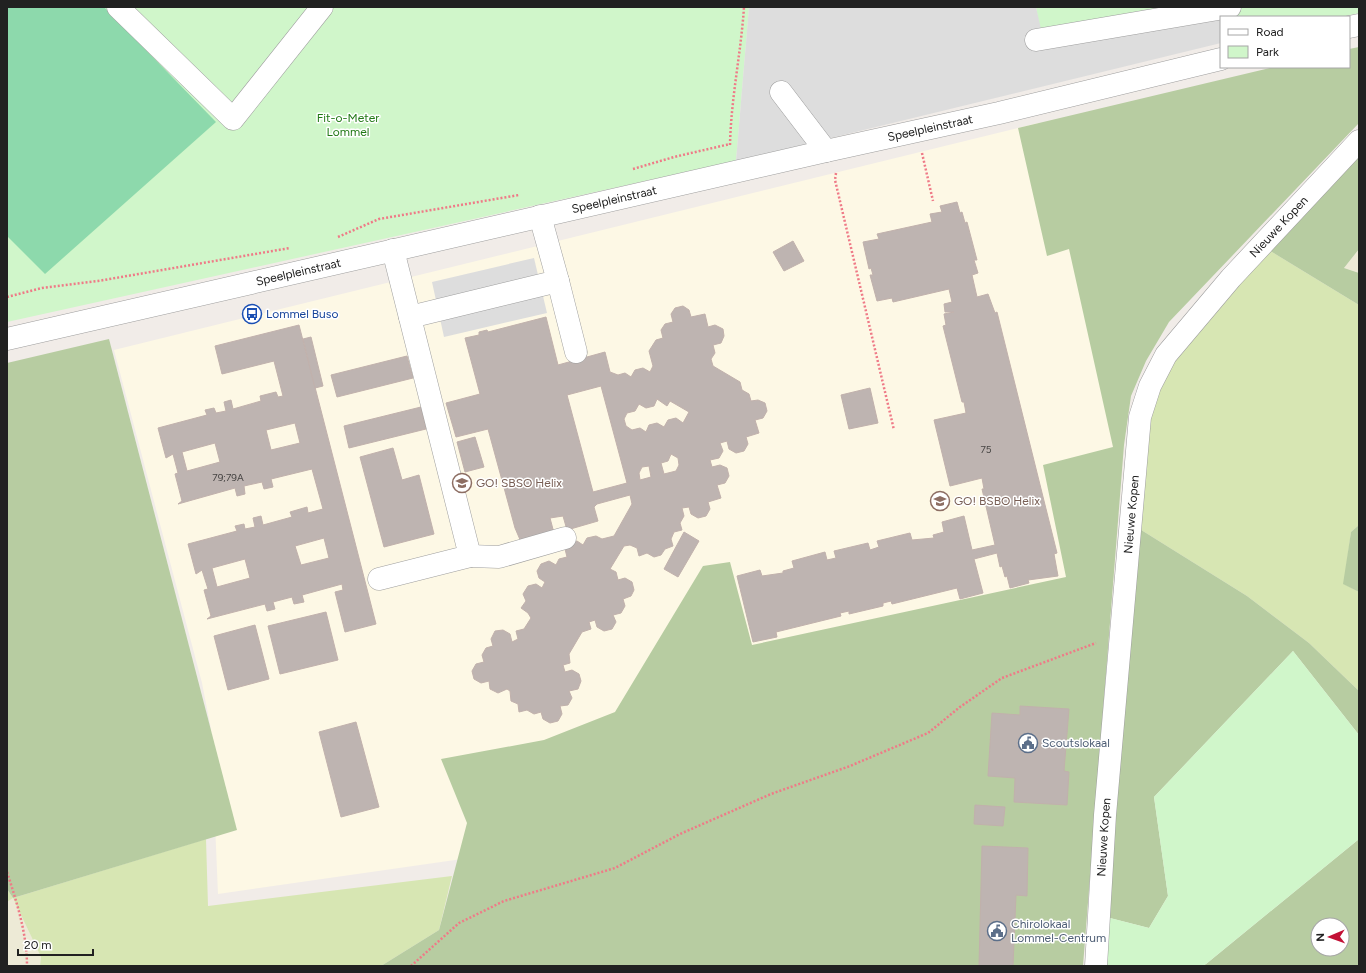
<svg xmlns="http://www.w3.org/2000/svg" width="1366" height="973" viewBox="0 0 1366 973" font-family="Figtree,sans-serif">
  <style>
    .education { fill: #fdf8e5 }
    .farmland { fill: #edead6 }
    .grass { fill: #d7e6b3 }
    .forest { fill: #b7cca1; fill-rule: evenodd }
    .park { fill: #d0f6ca }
    .pitch { fill: #8dd9ac }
    .parking { fill: #ddd }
    .building { fill: #beb4b1; stroke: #c1b1ac; fill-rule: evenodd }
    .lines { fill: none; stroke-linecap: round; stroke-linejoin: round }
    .minor-casing { stroke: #9e9e9e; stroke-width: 23 }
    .path { stroke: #ef7a87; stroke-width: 2.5; stroke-dasharray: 2 2; stroke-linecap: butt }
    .minor { stroke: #fff; stroke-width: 22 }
    .labels { text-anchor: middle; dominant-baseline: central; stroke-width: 3; stroke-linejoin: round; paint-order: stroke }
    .number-label { font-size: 10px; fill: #484645 }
    .park-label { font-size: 12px; fill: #217915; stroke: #fff }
    .street-label { font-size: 12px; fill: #212121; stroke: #fff }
    .transit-label { font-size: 12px; fill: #164399; stroke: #fff; text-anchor: start }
    .education-label { font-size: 12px; fill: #785e54; stroke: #fff; text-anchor: start }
    .service-label { font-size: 12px; fill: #4e5e75; stroke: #fff; text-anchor: start }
  </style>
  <rect width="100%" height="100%" fill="#f1ece8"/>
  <path class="education" d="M 1038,123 L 1126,392 L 1108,615 L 476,857 L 218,894 L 211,729 L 202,683 L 114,350 Z"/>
  <g class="farmland">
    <path d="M 1359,249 L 1359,273 L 1344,268 Z"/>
    <path d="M 13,898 L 41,957 L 40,966 L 7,966 L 7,902 Z"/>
  </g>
  <g class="grass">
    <path d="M 1267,249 L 1359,305 L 1359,525 L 1351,532 L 1344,584 L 1359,592 L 1359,691 L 1309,643 L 1247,596 L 1138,528 L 1151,404 L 1173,351 Z"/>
    <path d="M 206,839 L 208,906 L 452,876 L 439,930 L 381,966 L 40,966 L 41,957 L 13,898 L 7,902 L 7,889 L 13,898 Z"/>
  </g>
  <g class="forest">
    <path d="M 1359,47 L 1359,123 L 1169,322 L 1146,361 L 1131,396 L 1124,445 L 1083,966 L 381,966 L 439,930 L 467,823 L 441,759 L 544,740 L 615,712 L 703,566 L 730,562 L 752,645 L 1066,577 L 1043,465 L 1113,447 L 1069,249 L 1047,256 L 1018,128 L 1274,67 L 1349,67 L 1349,49 Z"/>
    <path d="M 1359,155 L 1359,249 L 1344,268 L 1359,273 L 1359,305 L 1267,249 Z"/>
    <path d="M 109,339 L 237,830 L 13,898 L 7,889 L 7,363 Z"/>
    <path d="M 1359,525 L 1359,592 L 1343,584 L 1351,532 Z"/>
    <path d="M 1138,528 L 1247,596 L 1309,643 L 1359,691 L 1359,735 L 1293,651 L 1154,797 L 1168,896 L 1149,928 L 1106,917 Z"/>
    <path d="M 1359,839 L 1359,966 L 1202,966 L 1206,964 ZM 1318,925 L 1342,925 L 1342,949 L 1318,949 Z"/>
  </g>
  <g class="park">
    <path d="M 7,7 L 749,7 L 736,161 L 7,322 Z"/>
    <path d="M 1036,7 L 1163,7 L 1040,30 Z"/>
    <path d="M 1218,7 L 1359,7 L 1359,13 L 1341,17 L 1221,17 Z"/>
    <path d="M 1293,651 L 1359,735 L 1359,839 L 1206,964 L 1202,966 L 1105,966 L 1106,917 L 1149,928 L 1168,896 L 1154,797 Z"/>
  </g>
  <path class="pitch" d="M 7,7 L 104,7 L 216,122 L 45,274 L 7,236 Z"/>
  <g class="parking">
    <path d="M 749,7 L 1036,7 L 1041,29 L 1163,7 L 1218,7 L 1221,19 L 1221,43 L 736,161 Z"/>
    <path d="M 534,258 L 547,313 L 444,337 L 432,282 Z"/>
  </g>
  <g class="building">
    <path d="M 957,202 L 960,213 L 962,212 L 965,223 L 967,222 L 977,260 L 974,260 L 978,273 L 972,275 L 977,297 L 988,294 L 995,313 L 997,312 L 1057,553 L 1054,554 L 1058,576 L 1028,580 L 1029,583 L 1010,588 L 1007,576 L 1005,577 L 1002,566 L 1000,567 L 997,553 L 974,559 L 983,593 L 960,599 L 957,588 L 892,604 L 891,601 L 883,603 L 883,606 L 849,614 L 849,611 L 840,613 L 841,616 L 776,632 L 777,637 L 753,642 L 737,576 L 760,570 L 762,576 L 783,573 L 783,571 L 794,568 L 792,561 L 825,552 L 827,560 L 836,558 L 834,551 L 868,543 L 870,550 L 879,547 L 877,541 L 910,533 L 912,540 L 934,538 L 933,535 L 944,532 L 942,522 L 964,516 L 972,550 L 995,545 L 982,489 L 984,489 L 982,478 L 950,486 L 934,420 L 966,413 L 964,402 L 962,402 L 943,326 L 946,325 L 944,314 L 954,312 L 945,312 L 944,304 L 952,302 L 949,289 L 893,302 L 892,298 L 877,301 L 870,275 L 873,275 L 871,268 L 869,269 L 863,242 L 879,239 L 877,234 L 932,222 L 930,214 L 942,212 L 940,206 Z"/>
    <path d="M 793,241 L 804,261 L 784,271 L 773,252 Z"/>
    <path d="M 683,306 L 689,310 L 691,317 L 705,314 L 708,327 L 715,325 L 723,329 L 724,336 L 721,343 L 713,345 L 715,353 L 711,359 L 713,366 L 740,382 L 742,390 L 749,394 L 751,401 L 758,400 L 765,403 L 767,411 L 763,418 L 755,420 L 759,433 L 746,437 L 748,444 L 744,451 L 736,453 L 729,449 L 727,441 L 720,443 L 723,451 L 719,458 L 710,460 L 712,467 L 720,465 L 727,468 L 729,476 L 725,483 L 717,485 L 721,498 L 708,502 L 710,509 L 706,516 L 698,518 L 691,514 L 689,507 L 682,508 L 684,516 L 680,523 L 682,530 L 674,532 L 671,539 L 673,546 L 665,549 L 661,555 L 654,557 L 647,553 L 639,556 L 637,548 L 630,545 L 624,546 L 610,569 L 616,572 L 618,580 L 625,578 L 632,582 L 634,590 L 631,596 L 623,599 L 625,606 L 621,613 L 613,615 L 616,622 L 612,629 L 604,631 L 597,627 L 595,620 L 589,622 L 591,629 L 582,632 L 569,654 L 570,663 L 563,665 L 565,672 L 572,670 L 579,674 L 581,681 L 578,689 L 569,691 L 572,698 L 568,705 L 560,706 L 562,714 L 558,721 L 550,723 L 543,719 L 541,712 L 534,714 L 527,710 L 519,712 L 518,704 L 511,701 L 510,691 L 507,689 L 498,693 L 490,689 L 489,681 L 481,683 L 474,679 L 472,671 L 476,664 L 484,662 L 482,655 L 486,648 L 493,646 L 491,639 L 495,631 L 503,630 L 510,634 L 512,642 L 518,639 L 516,631 L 524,629 L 531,618 L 528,613 L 521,608 L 526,601 L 523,594 L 528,586 L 536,584 L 542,588 L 545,582 L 539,578 L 537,571 L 541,564 L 549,561 L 556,565 L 559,559 L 567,557 L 565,549 L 569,543 L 577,541 L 583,545 L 587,538 L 596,536 L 602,539 L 614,536 L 632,504 L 630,495 L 597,504 L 594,507 L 598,521 L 567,530 L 563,516 L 550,518 L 554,533 L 521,542 L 515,528 L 488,429 L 456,437 L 446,403 L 480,394 L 465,338 L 479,335 L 479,332 L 487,330 L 488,332 L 546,317 L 558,365 L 605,352 L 610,372 L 618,375 L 625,373 L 631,377 L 635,370 L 643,368 L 650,372 L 653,366 L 649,351 L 656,340 L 663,338 L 661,330 L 665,324 L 673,322 L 671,314 L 675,308 ZM 601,386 L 627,483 L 593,492 L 567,395 ZM 657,399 L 667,406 L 670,401 L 689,412 L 683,423 L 676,418 L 668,420 L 664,427 L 657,423 L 649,425 L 646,432 L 640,428 L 632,430 L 626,426 L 624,419 L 627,413 L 635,411 L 639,404 L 646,408 L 654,406 ZM 671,454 L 678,458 L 679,465 L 676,471 L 664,474 L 661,463 L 668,461 ZM 649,466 L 651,477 L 640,480 L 639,473 L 642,467 Z"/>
    <path d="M 299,325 L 376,624 L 345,632 L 335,592 L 343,590 L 342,584 L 302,595 L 304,602 L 294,604 L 292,597 L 273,602 L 275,609 L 267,611 L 265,604 L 207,619 L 211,616 L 204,590 L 208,589 L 202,570 L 196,574 L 188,544 L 237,531 L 235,526 L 244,524 L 245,529 L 255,527 L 253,518 L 261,516 L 263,525 L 292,517 L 290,512 L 307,507 L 308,513 L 323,509 L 312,469 L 271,479 L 273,487 L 264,489 L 262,482 L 244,486 L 245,494 L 237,496 L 235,488 L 178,504 L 182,501 L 175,474 L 178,473 L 173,454 L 166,458 L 158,428 L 207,415 L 205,410 L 214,408 L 216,413 L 226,411 L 224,402 L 231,400 L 233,409 L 261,401 L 260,396 L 276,392 L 278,397 L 283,396 L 274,361 L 222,374 L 215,346 ZM 295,423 L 300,443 L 271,450 L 266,430 ZM 215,443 L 220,462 L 187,471 L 182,452 ZM 324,538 L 329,558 L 301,565 L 295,546 ZM 245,559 L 250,578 L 217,587 L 212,568 Z"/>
    <path d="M 311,337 L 323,386 L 315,388 L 303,339 Z"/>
    <path d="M 407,356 L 413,378 L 337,397 L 331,375 Z"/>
    <path d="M 870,388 L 878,423 L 849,429 L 841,395 Z"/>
    <path d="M 421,407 L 426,429 L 349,448 L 344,426 Z"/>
    <path d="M 475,437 L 484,467 L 465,472 L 457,442 Z"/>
    <path d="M 393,448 L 402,480 L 419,475 L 434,534 L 384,547 L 360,457 Z"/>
    <path d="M 684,532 L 699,541 L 678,577 L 664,569 Z"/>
    <path d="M 326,612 L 338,660 L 280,674 L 268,626 Z"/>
    <path d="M 255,625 L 269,679 L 228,690 L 214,636 Z"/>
    <path d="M 1020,706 L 1069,709 L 1064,771 L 1069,772 L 1067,805 L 1014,802 L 1015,778 L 988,776 L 992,713 L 1020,715 Z"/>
    <path d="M 356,722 L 379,807 L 341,817 L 319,732 Z"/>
    <path d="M 975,805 L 1005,807 L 1003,826 L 974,824 Z"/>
    <path d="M 982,846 L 1028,848 L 1027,896 L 1016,895 L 1013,966 L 979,966 Z"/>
  </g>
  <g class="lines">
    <defs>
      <g id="minor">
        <path d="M 118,7 L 233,119 L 322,7"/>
        <path d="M 1349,27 L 1359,25"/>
        <path d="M 1036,40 L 1230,7"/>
        <path d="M 781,92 L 826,151"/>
        <path d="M 558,281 L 576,352"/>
        <path d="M 410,317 L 558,281 L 540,216"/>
        <path id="s1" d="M 7,339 L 826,151 L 999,113 L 1221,59"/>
        <path d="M 470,556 L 499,557 L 565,538"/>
        <path d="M 379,579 L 470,556 L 393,250"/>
        <path id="s2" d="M 1096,966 L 1105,815 L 1140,417 L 1150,386 L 1166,355 L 1231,278 L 1359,141"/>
      </g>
    </defs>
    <use href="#minor" class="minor-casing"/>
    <g class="path">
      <path d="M 730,145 C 731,98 741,53 744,7"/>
      <path d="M 922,153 L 933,201"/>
      <path d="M 633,169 L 674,157 L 730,144"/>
      <path d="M 836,173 L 835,180 L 894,430"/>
      <path d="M 338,237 L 379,219 L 519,195"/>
      <path d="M 7,297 L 42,288 L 98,281 L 290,248"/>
      <path d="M 7,872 C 17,903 27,934 27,966"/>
      <path d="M 411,966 L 459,923 L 504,901 L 615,868 L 680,834 L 771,794 L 850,766 L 928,733 L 960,707 L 1002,678 L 1096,643"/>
    </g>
    <use href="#minor" class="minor"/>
  </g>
  <defs>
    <symbol id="bus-ring" viewBox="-11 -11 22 22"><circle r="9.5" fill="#fff" stroke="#1a4fb4" stroke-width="1.5"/><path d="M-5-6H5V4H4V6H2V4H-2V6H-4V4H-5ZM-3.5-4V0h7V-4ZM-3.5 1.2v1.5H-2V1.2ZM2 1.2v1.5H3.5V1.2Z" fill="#1a4fb4"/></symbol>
    <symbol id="school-ring" viewBox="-11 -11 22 22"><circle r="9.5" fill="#fff" stroke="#8d6e63" stroke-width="1.5"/><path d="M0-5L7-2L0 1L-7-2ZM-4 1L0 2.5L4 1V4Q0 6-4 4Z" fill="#8d6e63"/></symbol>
    <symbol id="civic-ring" viewBox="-11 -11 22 22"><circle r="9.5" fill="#fff" stroke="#5c6f8a" stroke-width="1.5"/><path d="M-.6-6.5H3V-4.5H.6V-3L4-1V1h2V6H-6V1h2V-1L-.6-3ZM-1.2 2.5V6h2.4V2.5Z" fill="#5c6f8a"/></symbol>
  </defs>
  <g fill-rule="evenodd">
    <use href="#bus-ring" x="241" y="303" width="22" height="22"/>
    <use href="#school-ring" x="451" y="472" width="22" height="22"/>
    <use href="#school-ring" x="929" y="490" width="22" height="22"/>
    <use href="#civic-ring" x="1017" y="732" width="22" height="22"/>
    <use href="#civic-ring" x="986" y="920" width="22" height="22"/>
  </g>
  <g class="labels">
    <g class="number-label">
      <text x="986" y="449">75</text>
      <text x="228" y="477">79;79A</text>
    </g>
    <g class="park-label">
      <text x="348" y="118">Fit-o-Meter<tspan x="348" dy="14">Lommel</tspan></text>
    </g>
    <g class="street-label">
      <text stroke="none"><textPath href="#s1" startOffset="947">Speelpleinstraat</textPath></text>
      <text stroke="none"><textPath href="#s1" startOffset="623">Speelpleinstraat</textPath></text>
      <text stroke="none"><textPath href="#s2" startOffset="789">Nieuwe Kopen</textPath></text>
      <text stroke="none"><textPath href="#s1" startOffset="299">Speelpleinstraat</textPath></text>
      <text stroke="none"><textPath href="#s2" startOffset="453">Nieuwe Kopen</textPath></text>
      <text stroke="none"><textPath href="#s2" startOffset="129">Nieuwe Kopen</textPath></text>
    </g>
    <g class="transit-label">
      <text x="266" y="314">Lommel Buso</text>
    </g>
    <g class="education-label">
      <text x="476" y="483">GO! SBSO Helix</text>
      <text x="954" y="501">GO! BSBO Helix</text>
    </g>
    <g class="service-label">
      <text x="1042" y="743">Scoutslokaal</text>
      <text x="1011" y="924">Chirolokaal<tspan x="1011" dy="14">Lommel-Centrum</tspan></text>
    </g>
  </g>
  <rect width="1366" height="973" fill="none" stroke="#212121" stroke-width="16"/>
  <rect x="1220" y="16" width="130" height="52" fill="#ffffff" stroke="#a6a6a6"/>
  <rect x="1228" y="29" width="20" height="6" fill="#ffffff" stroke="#a6a6a6"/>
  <text x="1256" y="36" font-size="12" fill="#212121">Road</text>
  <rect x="1228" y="46" width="20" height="12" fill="#d0f6ca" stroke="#a6a6a6"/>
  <text x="1256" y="56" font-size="12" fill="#212121">Park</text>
  <g transform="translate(1330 937) rotate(268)"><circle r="19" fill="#ffffff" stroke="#a6a6a6"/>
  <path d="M0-3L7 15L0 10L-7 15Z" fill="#c21035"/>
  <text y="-6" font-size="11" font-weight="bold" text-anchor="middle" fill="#212121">N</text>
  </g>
  <path d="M18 949v6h75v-6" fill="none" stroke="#212121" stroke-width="2"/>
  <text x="24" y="949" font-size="12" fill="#212121" stroke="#ffffff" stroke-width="3" paint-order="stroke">20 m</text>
</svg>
